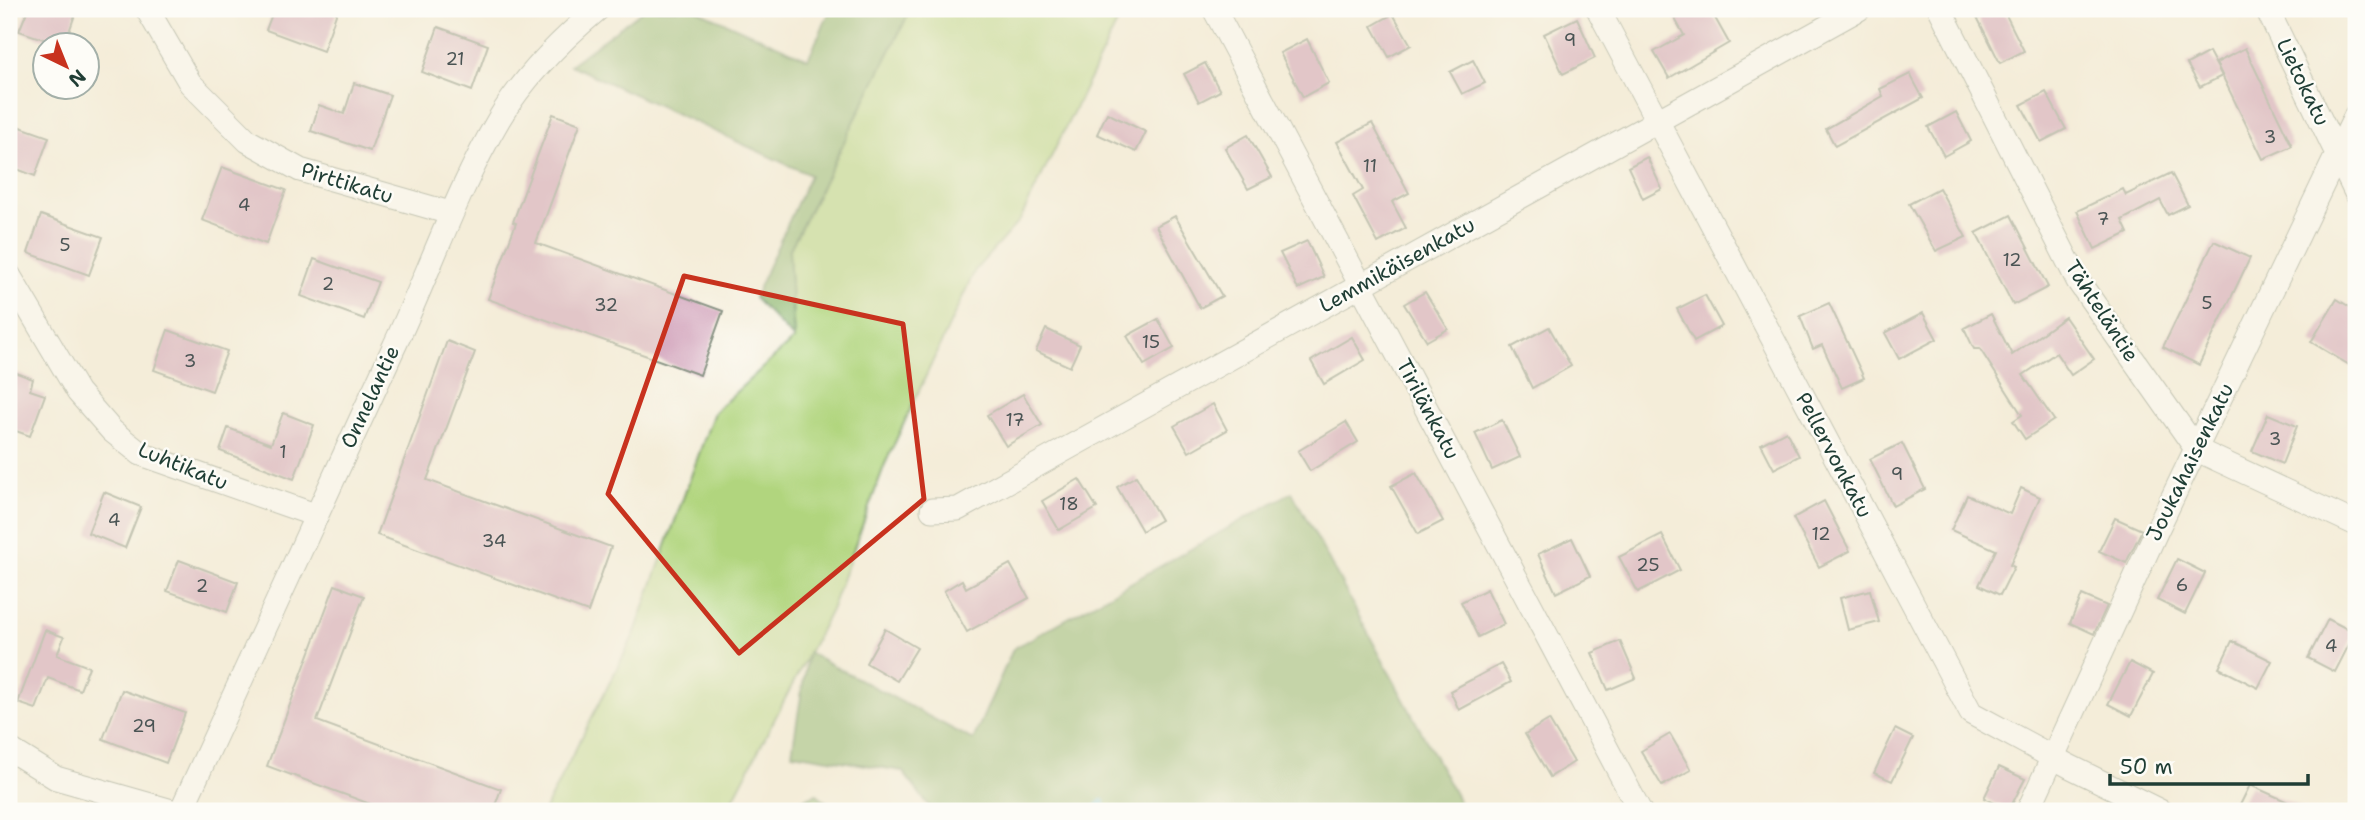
<svg xmlns="http://www.w3.org/2000/svg" width="2365" height="820" viewBox="0 0 2365 820" font-family="'Shantell Sans',sans-serif">
  <style>
    .green { fill: #b1d57e; stroke: #688959; stroke-width: 2 }
    .forest { fill: #8cb66d; stroke: #567a50; stroke-width: 2 }
    .lines { fill: none; stroke-linecap: round; stroke-linejoin: round }
    .stream { stroke: #66c6e4; stroke-width: 8 }
    .building { fill: #cc97b4 }
    .minor-casing { stroke: #8a9586; stroke-width: 25 }
    .minor { stroke: #fff; stroke-width: 23 }
    .marked { fill: none; stroke: #c8321e; stroke-width: 5; stroke-linejoin: round }
    .labels { text-anchor: middle; dominant-baseline: central; stroke-width: 5; stroke-linejoin: round; paint-order: stroke }
    .number-label { font-size: 18px; fill: #4a5454 }
    .street-label { font-size: 21px; fill: #1f3d34; stroke: #fdfcf7 }
  </style>
  <rect width="100%" height="100%" fill="#fdfcf7"/>
  <filter id="ink" filterUnits="userSpaceOnUse"><feTurbulence type="fractalNoise" baseFrequency=".0143" numOctaves="2"/><feDisplacementMap in="SourceGraphic" scale="14" xChannelSelector="R" yChannelSelector="G"/><feConvolveMatrix kernelMatrix="1 2 1 2 8 2 1 2 1" color-interpolation-filters="sRGB"/></filter>
  <filter id="wash" filterUnits="userSpaceOnUse"><feTurbulence type="fractalNoise" baseFrequency=".00686" numOctaves="4" result="noise"/><feDisplacementMap in="SourceGraphic" scale="28" xChannelSelector="R" yChannelSelector="G"/><feGaussianBlur stdDeviation="1.57" result="paint"/><feColorMatrix in="noise" values="0 0 0 0 0 0 0 0 0 0 0 0 0 0 0 0 0 1.4 0 .05"/><feComposite in="paint" operator="in"/></filter>
  <g filter="url(#wash)">
    <rect width="100%" height="100%" fill="#f4edd9"/>
    <path class="green" d="M 911,9 L 1124,9 L 1020,220 L 975,270 L 885,464 L 831,610 L 727,811 L 544,811 L 634,635 L 714,412 L 794,339 L 789,251 Z"/>
    <g class="forest">
      <path d="M 644,9 L 695,9 L 808,59 L 831,9 L 911,9 L 789,251 L 794,339 L 754,298 L 810,175 L 570,65 Z"/>
      <path d="M 1292,492 L 1464,811 L 933,811 L 902,771 L 792,753 L 808,652 L 973,740 L 1013,649 Z"/>
      <path d="M 817,794 L 838,811 L 774,811 Z"/>
    </g>
    <g class="lines">
      <path class="stream" d="M 1094,811 L 1102,803"/>
    </g>
    <g id="blocks">
      <g class="building">
        <path d="M 28,9 L 77,9 L 64,46 L 19,31 Z"/>
        <path d="M 274,9 L 338,9 L 323,51 L 266,30 Z"/>
        <path d="M 1693,9 L 1710,9 L 1729,43 L 1669,78 L 1654,52 L 1684,35 L 1675,19 Z"/>
        <path d="M 1973,9 L 2003,9 L 2024,51 L 2000,63 Z"/>
        <path d="M 1393,14 L 1411,45 L 1389,57 L 1372,26 Z"/>
        <path d="M 1577,18 L 1595,58 L 1563,74 L 1544,34 Z"/>
        <path d="M 438,27 L 488,45 L 472,91 L 422,72 Z"/>
        <path d="M 1307,39 L 1329,83 L 1303,97 L 1280,53 Z"/>
        <path d="M 2245,48 L 2292,146 L 2263,159 L 2216,63 Z"/>
        <path d="M 2209,52 L 2222,76 L 2200,87 L 2187,64 Z"/>
        <path d="M 1473,60 L 1485,83 L 1462,94 L 1450,72 Z"/>
        <path d="M 1205,63 L 1220,91 L 1199,102 L 1184,74 Z"/>
        <path d="M 1910,74 L 1923,98 L 1835,146 L 1826,129 L 1883,96 L 1880,89 Z"/>
        <path d="M 354,83 L 390,95 L 370,151 L 311,131 L 319,105 L 344,114 Z"/>
        <path d="M 2046,92 L 2066,129 L 2041,142 L 2021,105 Z"/>
        <path d="M 1956,112 L 1971,141 L 1944,156 L 1928,127 Z"/>
        <path d="M 1107,113 L 1146,132 L 1136,152 L 1097,134 Z"/>
        <path d="M 553,114 L 580,124 L 536,243 L 723,311 L 700,375 L 488,299 L 516,223 L 513,222 Z"/>
        <path d="M 9,123 L 49,137 L 35,176 L 9,166 Z"/>
        <path d="M 1372,123 L 1409,193 L 1392,202 L 1406,228 L 1378,243 L 1353,196 L 1363,190 L 1337,142 Z"/>
        <path d="M 1248,135 L 1272,177 L 1248,189 L 1225,148 Z"/>
        <path d="M 1647,157 L 1662,189 L 1643,199 L 1628,167 Z"/>
        <path d="M 222,167 L 286,190 L 266,244 L 202,220 Z"/>
        <path d="M 2171,173 L 2188,205 L 2168,215 L 2160,200 L 2122,220 L 2128,233 L 2095,249 L 2077,211 L 2123,189 L 2126,195 Z"/>
        <path d="M 1939,188 L 1966,237 L 1936,251 L 1909,204 Z"/>
        <path d="M 41,215 L 103,237 L 89,275 L 28,253 Z"/>
        <path d="M 2011,215 L 2048,287 L 2013,305 L 1976,233 Z"/>
        <path d="M 1175,216 L 1222,296 L 1200,308 L 1156,226 Z"/>
        <path d="M 1307,241 L 1324,277 L 1298,289 L 1280,253 Z"/>
        <path d="M 2214,241 L 2250,258 L 2199,365 L 2163,347 Z"/>
        <path d="M 314,259 L 378,282 L 364,319 L 301,296 Z"/>
        <path d="M 1425,292 L 1448,329 L 1427,341 L 1404,304 Z"/>
        <path d="M 1705,295 L 1722,326 L 1694,341 L 1677,309 Z"/>
        <path d="M 2337,299 L 2356,311 L 2356,369 L 2311,342 Z"/>
        <path d="M 1829,303 L 1864,378 L 1842,388 L 1822,345 L 1813,349 L 1800,316 Z"/>
        <path d="M 1923,313 L 1937,339 L 1899,359 L 1885,333 Z"/>
        <path d="M 1991,314 L 2012,355 L 2065,317 L 2094,359 L 2071,375 L 2056,353 L 2023,375 L 2054,420 L 2025,439 L 2013,421 L 2022,415 L 1980,349 L 1974,349 L 1964,328 Z"/>
        <path d="M 1158,319 L 1174,348 L 1144,365 L 1127,336 Z"/>
        <path d="M 1549,327 L 1571,366 L 1532,388 L 1512,347 Z"/>
        <path d="M 1046,329 L 1080,345 L 1070,367 L 1036,351 Z"/>
        <path d="M 168,330 L 227,351 L 212,391 L 154,370 Z"/>
        <path d="M 1352,337 L 1365,360 L 1324,384 L 1311,361 Z"/>
        <path d="M 447,341 L 475,352 L 427,480 L 611,547 L 588,612 L 377,535 Z"/>
        <path d="M 9,370 L 33,379 L 30,390 L 45,395 L 30,436 L 16,431 L 12,440 L 9,440 Z"/>
        <path d="M 1023,394 L 1042,425 L 1006,446 L 987,415 Z"/>
        <path d="M 1213,404 L 1227,430 L 1189,452 L 1174,426 Z"/>
        <path d="M 283,413 L 314,425 L 294,479 L 220,451 L 228,428 L 271,444 Z"/>
        <path d="M 2268,414 L 2297,426 L 2282,464 L 2252,451 Z"/>
        <path d="M 1502,420 L 1520,457 L 1492,470 L 1475,433 Z"/>
        <path d="M 1346,422 L 1358,442 L 1310,471 L 1298,451 Z"/>
        <path d="M 1786,431 L 1799,456 L 1774,469 L 1761,444 Z"/>
        <path d="M 1902,443 L 1925,489 L 1893,506 L 1870,459 Z"/>
        <path d="M 1416,473 L 1443,521 L 1418,534 L 1391,486 Z"/>
        <path d="M 1136,476 L 1161,520 L 1142,531 L 1117,487 Z"/>
        <path d="M 1079,479 L 1097,508 L 1059,530 L 1042,501 Z"/>
        <path d="M 2021,488 L 2040,497 L 2010,565 L 2014,567 L 2000,595 L 1979,585 L 1996,550 L 1951,530 L 1967,495 L 2010,514 Z"/>
        <path d="M 104,492 L 141,507 L 125,548 L 88,533 Z"/>
        <path d="M 1824,501 L 1850,551 L 1819,567 L 1793,518 Z"/>
        <path d="M 2115,518 L 2142,530 L 2126,563 L 2099,551 Z"/>
        <path d="M 1662,535 L 1680,570 L 1638,592 L 1619,557 Z"/>
        <path d="M 1572,538 L 1590,576 L 1556,593 L 1538,554 Z"/>
        <path d="M 2177,559 L 2205,573 L 2185,614 L 2157,600 Z"/>
        <path d="M 179,560 L 238,582 L 227,612 L 167,591 Z"/>
        <path d="M 1010,564 L 1029,598 L 967,632 L 944,591 L 962,580 L 966,588 Z"/>
        <path d="M 335,585 L 364,596 L 317,721 L 501,789 L 493,811 L 389,811 L 267,766 Z"/>
        <path d="M 1487,589 L 1504,624 L 1478,637 L 1461,602 Z"/>
        <path d="M 1870,590 L 1879,622 L 1848,630 L 1840,598 Z"/>
        <path d="M 2082,595 L 2107,606 L 2094,634 L 2070,623 Z"/>
        <path d="M 2328,619 L 2355,633 L 2335,672 L 2308,658 Z"/>
        <path d="M 885,629 L 917,648 L 897,681 L 866,663 Z"/>
        <path d="M 45,630 L 64,637 L 57,655 L 89,667 L 80,690 L 48,678 L 36,709 L 18,703 Z"/>
        <path d="M 1620,641 L 1636,678 L 1608,690 L 1592,653 Z"/>
        <path d="M 2232,641 L 2272,661 L 2258,688 L 2219,668 Z"/>
        <path d="M 2130,662 L 2153,674 L 2131,716 L 2108,704 Z"/>
        <path d="M 1501,664 L 1511,682 L 1459,710 L 1450,691 Z"/>
        <path d="M 122,690 L 185,713 L 166,763 L 103,739 Z"/>
        <path d="M 1549,720 L 1574,762 L 1550,777 L 1525,734 Z"/>
        <path d="M 1895,729 L 1913,738 L 1892,781 L 1874,773 Z"/>
        <path d="M 1670,734 L 1691,770 L 1662,786 L 1641,751 Z"/>
        <path d="M 1999,767 L 2025,779 L 2009,810 L 1984,798 Z"/>
        <path d="M 2250,785 L 2308,811 L 2237,811 Z"/>
      </g>
    </g>
  </g>
  <g filter="url(#ink)">
    <use href="#blocks" fill-opacity="0" stroke="#8a9586" stroke-width="2"/>
    <g class="lines">
      <defs>
        <g id="minor">
          <path d="M 147,9 L 190,83 L 248,141 L 300,170 L 450,213"/>
          <path d="M 1214,9 L 1640,811"/>
          <path d="M 1598,9 L 1971,713 L 2069,766 L 2160,811"/>
          <path d="M 1940,9 L 2078,281 L 2197,450 L 2356,524"/>
          <path d="M 2267,9 L 2356,193"/>
          <path d="M 9,275 L 78,392 L 112,431 L 141,454 L 315,515"/>
          <path d="M 932,510 L 958,509 L 1859,9"/>
          <path d="M 9,749 L 56,778 L 172,811"/>
          <path d="M 181,811 C 251,657 321,503 393,349 C 429,273 456,192 499,119 C 524,77 561,40 598,9"/>
          <path d="M 2028,811 L 2157,530 L 2356,115"/>
        </g>
      </defs>
      <use href="#minor" class="minor-casing"/>
      <use href="#minor" class="minor"/>
    </g>
  </g>
  <path d="M0 0H2365V820H0ZM 684,276 L 903,324 L 924,499 L 739,653 L 608,494 Z" fill="#f4edd9" fill-opacity=".55" fill-rule="evenodd"/>
  <path class="marked" d="M 684,276 L 903,324 L 924,499 L 739,653 L 608,494 Z"/>
  <g class="labels">
    <g class="number-label">
      <text x="1570" y="40">9</text>
      <text x="455" y="59">21</text>
      <text x="2270" y="137">3</text>
      <text x="1370" y="166">11</text>
      <text x="244" y="205">4</text>
      <text x="2103" y="219">7</text>
      <text x="65" y="245">5</text>
      <text x="2012" y="260">12</text>
      <text x="328" y="284">2</text>
      <text x="2207" y="303">5</text>
      <text x="606" y="305">32</text>
      <text x="1151" y="342">15</text>
      <text x="190" y="361">3</text>
      <text x="1015" y="420">17</text>
      <text x="2275" y="439">3</text>
      <text x="283" y="452">1</text>
      <text x="1897" y="474">9</text>
      <text x="1069" y="504">18</text>
      <text x="114" y="520">4</text>
      <text x="1821" y="534">12</text>
      <text x="494" y="541">34</text>
      <text x="1648" y="565">25</text>
      <text x="2182" y="585">6</text>
      <text x="202" y="586">2</text>
      <text x="2331" y="646">4</text>
      <text x="144" y="726">29</text>
    </g>
    <g class="street-label">
      <text transform="translate(2303 82) rotate(64)">Lietokatu</text>
      <text transform="translate(347 183) rotate(17)">Pirttikatu</text>
      <text transform="translate(1397 265) rotate(-29)">Lemmikäisenkatu</text>
      <text transform="translate(2102 311) rotate(57)">Tähteläntie</text>
      <text transform="translate(370 397) rotate(-65)">Onnelantie</text>
      <text transform="translate(1428 409) rotate(62)">Tirilänkatu</text>
      <text transform="translate(1834 455) rotate(62)">Pellervonkatu</text>
      <text transform="translate(2190 462) rotate(-64)">Joukahaisenkatu</text>
      <text transform="translate(183 466) rotate(22)">Luhtikatu</text>
    </g>
  </g>
  <rect width="2365" height="820" fill="none" stroke="#fdfcf7" stroke-width="35"/>
  <g transform="translate(66 66) rotate(137)"><circle r="33" fill="#fdfcf7" stroke="#a4b0a9" stroke-width="2"/>
  <path d="M0-5L12 26L0 18L-12 26Z" fill="#c8321e"/>
  <text y="-10" font-size="19" font-weight="bold" text-anchor="middle" fill="#1f3d34">N</text>
  </g>
  <path d="M2110 774v10h198v-10" fill="none" stroke="#1f3d34" stroke-width="3.5"/>
  <text x="2120" y="774" font-size="21" fill="#1f3d34" stroke="#fdfcf7" stroke-width="5" paint-order="stroke">50 m</text>
</svg>
